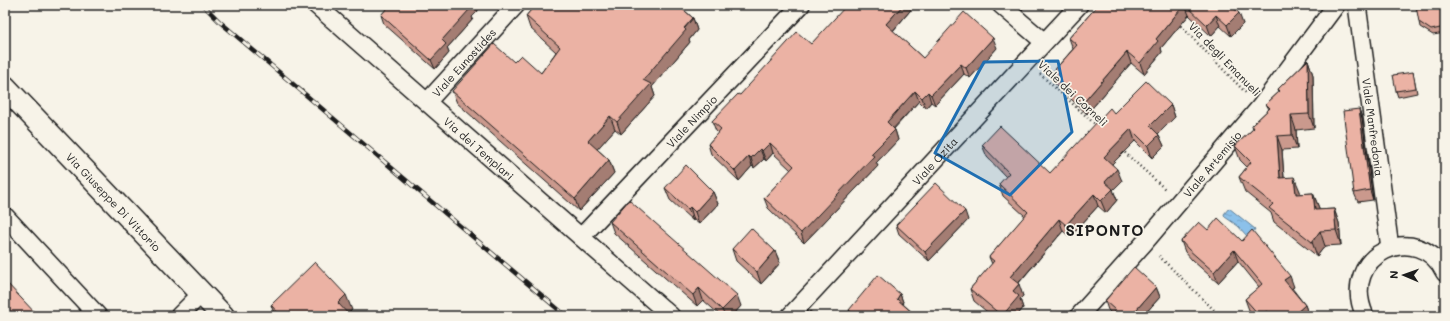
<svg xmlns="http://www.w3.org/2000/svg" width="1450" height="321" viewBox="0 0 1450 321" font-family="Mali,sans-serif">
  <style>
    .water { fill: url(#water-ripples); stroke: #5f7f98 }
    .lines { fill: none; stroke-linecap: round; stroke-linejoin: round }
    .street-casing { stroke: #1c1c1c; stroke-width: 20 }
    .secondary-casing { stroke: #1c1c1c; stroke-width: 25 }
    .path { stroke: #1c1c1c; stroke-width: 2.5; stroke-dasharray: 1 3; stroke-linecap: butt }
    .street { stroke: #f7f3e8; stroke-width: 17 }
    .secondary { stroke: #f7f3e8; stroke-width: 22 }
    .rail-casing { stroke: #1c1c1c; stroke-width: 4.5 }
    .rail { stroke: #f7f3e8; stroke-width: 3; stroke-dasharray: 9; stroke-linecap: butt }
    .wall { fill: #ca998d; stroke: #1c1c1c }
    .shaded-wall { fill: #a47d73; stroke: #1c1c1c }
    .building { fill: #ebb2a4; stroke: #1c1c1c }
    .marked { fill: #1f6fb2; fill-opacity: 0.2; stroke: #1f6fb2; stroke-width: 3; stroke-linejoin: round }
    .labels { text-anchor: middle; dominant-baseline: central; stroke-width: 3.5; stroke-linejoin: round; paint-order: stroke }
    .street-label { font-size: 11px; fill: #1c1c1c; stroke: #f7f3e8 }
    .district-label { font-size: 15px; font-weight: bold; letter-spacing: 1px; fill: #1c1c1c; stroke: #f7f3e8 }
  </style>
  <defs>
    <pattern id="water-ripples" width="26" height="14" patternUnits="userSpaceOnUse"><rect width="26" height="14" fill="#8cc1ea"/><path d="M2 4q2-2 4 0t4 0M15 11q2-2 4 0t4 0" fill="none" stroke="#78a5c8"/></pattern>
  </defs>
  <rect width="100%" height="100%" fill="#f7f3e8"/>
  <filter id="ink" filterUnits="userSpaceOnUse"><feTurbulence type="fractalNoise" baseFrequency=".025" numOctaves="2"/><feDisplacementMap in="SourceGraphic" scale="8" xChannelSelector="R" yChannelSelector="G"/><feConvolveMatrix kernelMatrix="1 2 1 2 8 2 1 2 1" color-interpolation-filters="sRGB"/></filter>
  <g filter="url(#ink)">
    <path class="water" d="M 1229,208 L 1255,229 L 1251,236 L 1247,236 L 1238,226 L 1225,217 L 1224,214 Z"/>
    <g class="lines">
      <defs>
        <g id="street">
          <path id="s1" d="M 316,5 L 671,316"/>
          <path d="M 1001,5 L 1044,42"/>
          <path id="s2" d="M 1357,5 L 1390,248"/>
          <path id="s3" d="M 427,102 L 516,5"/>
          <path d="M 5,216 L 98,316"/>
          <path id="s4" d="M 581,237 L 801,5"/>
          <path d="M 179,316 L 201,294"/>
          <path id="s5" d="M 790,316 L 1079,5"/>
          <path id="s6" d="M 1079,316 L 1145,242 L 1260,107 L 1336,5"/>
          <path d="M 1365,316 C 1337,254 1419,218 1445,273"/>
        </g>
        <g id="secondary">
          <path id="s7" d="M 5,87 L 223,316"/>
        </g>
      </defs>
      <use href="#street" class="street-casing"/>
      <use href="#secondary" class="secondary-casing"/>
      <g class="path">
        <path d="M 1178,23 L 1247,94"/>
        <path d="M 1040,74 L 1097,126"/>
        <path d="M 1122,150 L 1166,190"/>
        <path d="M 1159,256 L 1220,316"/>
      </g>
      <use href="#street" class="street"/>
      <use href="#secondary" class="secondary"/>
      <defs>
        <path id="rail" d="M 203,5 L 220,22 L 566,316"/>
      </defs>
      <use href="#rail" class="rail-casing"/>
      <use href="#rail" class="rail"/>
    </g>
    <g class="wall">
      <path d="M 390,5 L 476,5 L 478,11 L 472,17 L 473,19 L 447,48 L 449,53 L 435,69 L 384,24 L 381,15 Z"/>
      <path d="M 535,5 L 688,5 L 684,10 L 693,18 L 697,30 L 689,40 L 690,42 L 652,87 L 655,96 L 621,134 L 615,129 L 597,149 L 609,160 L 614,173 L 579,211 L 457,103 L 452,91 L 514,62 L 541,73 L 556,52 L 530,28 L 526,16 Z"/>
      <path d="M 852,5 L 915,5 L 893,31 L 923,58 L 997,48 L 970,78 L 964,74 L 935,105 L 931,102 L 926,108 L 919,101 L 894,129 L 895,130 L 898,140 L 876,163 L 878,166 L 804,243 L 768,208 L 764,198 L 791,170 L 773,153 L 766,161 L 764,159 L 754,168 L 752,166 L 739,181 L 711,154 L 708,144 L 718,133 L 716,131 L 712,121 L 740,95 L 811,44 Z"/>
      <path d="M 1016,5 L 1027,5 L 1022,10 Z"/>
      <path d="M 1098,5 L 1239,5 L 1235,9 L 1243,24 L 1231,36 L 1220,26 L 1211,36 L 1189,15 L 1161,48 L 1162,52 L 1144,74 L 1131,63 L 1087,114 L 1055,84 L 1051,74 L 1073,49 L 1069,38 Z"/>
      <path d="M 1445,5 L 1445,33 L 1433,35 L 1420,27 L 1419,22 Z"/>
      <path d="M 1308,60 L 1313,75 L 1314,128 L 1296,130 L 1297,149 L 1282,150 L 1284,178 L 1300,191 L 1300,194 L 1313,193 L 1319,208 L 1319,210 L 1334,209 L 1339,223 L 1341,245 L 1325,246 L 1317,256 L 1274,222 L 1271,213 L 1245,192 L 1239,177 L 1247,167 L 1240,160 L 1235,146 L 1253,129 L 1252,125 L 1269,109 L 1266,104 L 1279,92 L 1278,89 Z"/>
      <path d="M 1413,72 L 1414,77 L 1417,93 L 1398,97 L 1396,91 Z"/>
      <path d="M 1171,105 L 1175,117 L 1158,134 L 1159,135 L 1164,146 L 1152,158 L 1135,141 L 1112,164 L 1122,181 L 1113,190 L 1117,200 L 1106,213 L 1098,206 L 1070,237 L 1063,231 L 1018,284 L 1023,296 L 1020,299 L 1023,308 L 1017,316 L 992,316 L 974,301 L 970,289 L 992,264 L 989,257 L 1025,216 L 1003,196 L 999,184 L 1006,177 L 987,157 L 982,145 L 1050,173 L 1114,113 Z"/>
      <path d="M 1359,109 L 1362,118 L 1373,200 L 1358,202 L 1354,193 Z"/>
      <path d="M 665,188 L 713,192 L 718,204 L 699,224 L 694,220 L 693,221 L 670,200 Z"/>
      <path d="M 968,220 L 929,261 L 899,234 L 896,225 Z"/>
      <path d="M 610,222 L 741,306 L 732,316 L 721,316 L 703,300 L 697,306 L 614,233 Z"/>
      <path d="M 1208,230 L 1242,241 L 1294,287 L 1292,288 L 1305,305 L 1309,316 L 1254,316 L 1249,310 L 1245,299 L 1259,287 L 1238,261 L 1218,283 L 1192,260 L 1185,252 L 1181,241 Z"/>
      <path d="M 732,249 L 775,251 L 780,263 L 761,284 L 736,261 Z"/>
      <path d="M 1156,287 L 1160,297 L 1143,316 L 1110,316 L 1112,314 L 1108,310 L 1105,301 Z"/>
      <path d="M 900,294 L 903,302 L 902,303 L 916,316 L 851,316 L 849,310 Z"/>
      <path d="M 271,305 L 352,310 L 348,314 L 350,316 L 275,316 Z"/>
    </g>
    <g class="shaded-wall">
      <path d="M 471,5 L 476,5 L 478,11 L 472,17 L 473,19 L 447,48 L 449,53 L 435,69 L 431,60 L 442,40 Z"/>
      <path d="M 676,5 L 688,5 L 680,15 Z"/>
      <path d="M 903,5 L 915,5 L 890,34 L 886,24 Z"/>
      <path d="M 1021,5 L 1027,5 L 1022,10 Z"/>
      <path d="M 1184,5 L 1185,5 L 1189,15 L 1161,48 L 1162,52 L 1144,74 L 1140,63 L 1156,39 Z"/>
      <path d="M 1229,5 L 1239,5 L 1232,13 Z"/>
      <path d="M 1239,13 L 1243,24 L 1231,36 L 1227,25 Z"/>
      <path d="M 1216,15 L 1220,26 L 1211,36 L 1207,25 Z"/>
      <path d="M 693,18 L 697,30 L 689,40 L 690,42 L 652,87 L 655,96 L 621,134 L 617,122 L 643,80 Z"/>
      <path d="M 993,38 L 997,48 L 970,78 L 966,68 Z"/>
      <path d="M 1127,52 L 1131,63 L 1087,114 L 1083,103 Z"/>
      <path d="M 1308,60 L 1313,75 L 1314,128 L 1309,114 Z"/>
      <path d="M 961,64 L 964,74 L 935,105 L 931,95 Z"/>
      <path d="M 915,91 L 919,101 L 890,132 L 887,122 Z"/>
      <path d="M 928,92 L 931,102 L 926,108 L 922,98 Z"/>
      <path d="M 1171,105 L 1175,117 L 1155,137 L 1150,126 Z"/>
      <path d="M 1359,109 L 1362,118 L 1373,200 L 1370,190 Z"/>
      <path d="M 1291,115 L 1296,130 L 1297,149 L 1292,135 Z"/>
      <path d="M 610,116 L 615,129 L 593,154 L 588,141 Z"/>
      <path d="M 1131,129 L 1135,141 L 1108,168 L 1104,157 Z"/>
      <path d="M 895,130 L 898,140 L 876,163 L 878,166 L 804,243 L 801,233 L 871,154 Z"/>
      <path d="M 1159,135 L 1164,146 L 1152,158 L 1148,146 Z"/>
      <path d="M 1277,136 L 1282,150 L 1285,193 L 1280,178 Z"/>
      <path d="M 770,143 L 773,153 L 766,161 L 762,151 Z"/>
      <path d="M 760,149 L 764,159 L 754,168 L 751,158 Z"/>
      <path d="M 749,156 L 752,166 L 739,181 L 735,171 Z"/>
      <path d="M 609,160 L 614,173 L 579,211 L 575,199 Z"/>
      <path d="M 1117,169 L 1122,181 L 1113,190 L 1117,200 L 1106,213 L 1101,201 L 1105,182 Z"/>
      <path d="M 1294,177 L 1300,191 L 1301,209 L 1296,194 Z"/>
      <path d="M 713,192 L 718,204 L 699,224 L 695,212 Z"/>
      <path d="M 1313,193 L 1319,208 L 1320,224 L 1315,210 Z"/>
      <path d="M 1094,194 L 1098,206 L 1070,237 L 1066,225 Z"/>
      <path d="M 690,207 L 694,220 L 693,221 L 688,209 Z"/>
      <path d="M 1334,209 L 1339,223 L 1341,245 L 1336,230 Z"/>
      <path d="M 965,211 L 968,220 L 929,261 L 925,252 Z"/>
      <path d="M 1059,219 L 1063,231 L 1014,288 L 1010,277 Z"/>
      <path d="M 1320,231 L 1325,246 L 1317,256 L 1312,242 Z"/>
      <path d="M 1234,250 L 1238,261 L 1218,283 L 1214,272 Z"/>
      <path d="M 775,251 L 780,263 L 761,284 L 757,272 Z"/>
      <path d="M 1290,276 L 1294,287 L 1288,291 L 1284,280 Z"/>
      <path d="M 1019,284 L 1023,296 L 1020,299 L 1023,308 L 1017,316 L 1002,316 L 1013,291 Z"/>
      <path d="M 1156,287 L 1160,297 L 1143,316 L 1131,316 Z"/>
      <path d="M 699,288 L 703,300 L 697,306 L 693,295 Z"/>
      <path d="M 900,294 L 903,302 L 900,306 L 897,299 Z"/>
      <path d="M 346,295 L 352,310 L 345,316 L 338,303 Z"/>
      <path d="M 737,295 L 741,306 L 732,316 L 725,316 L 722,310 Z"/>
      <path d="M 1305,305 L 1309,316 L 1297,316 L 1296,313 Z"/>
      <path d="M 1267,311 L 1269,316 L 1261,316 Z"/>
    </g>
    <g class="building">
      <path d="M 390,5 L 471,5 L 468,8 L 469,10 L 442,40 L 446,44 L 431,60 L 381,15 Z"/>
      <path d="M 535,5 L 678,5 L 693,18 L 684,28 L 686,30 L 643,80 L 651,84 L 617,122 L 610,116 L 588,141 L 609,160 L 575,199 L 452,91 L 494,44 L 514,62 L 521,55 L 541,73 L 560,47 L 526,16 Z"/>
      <path d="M 852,5 L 903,5 L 886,24 L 923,58 L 964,12 L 993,38 L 966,68 L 961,64 L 931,95 L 928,92 L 922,98 L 915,91 L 887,122 L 895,130 L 871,154 L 874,156 L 801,233 L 764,198 L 794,166 L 770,143 L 762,151 L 760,149 L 751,158 L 749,156 L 735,171 L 708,144 L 721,129 L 712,121 L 738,94 L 740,95 L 797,32 L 811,44 L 846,6 L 849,8 Z"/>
      <path d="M 1098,5 L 1184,5 L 1156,39 L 1158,41 L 1140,63 L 1127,52 L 1083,103 L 1051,74 L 1077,45 L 1069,38 Z"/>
      <path d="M 1186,5 L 1230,5 L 1239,13 L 1227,25 L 1216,15 L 1207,25 Z"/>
      <path d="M 1417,5 L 1445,5 L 1445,27 L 1431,30 L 1419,22 L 1416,6 Z"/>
      <path d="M 1308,60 L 1309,114 L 1291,115 L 1292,135 L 1277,136 L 1280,178 L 1294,177 L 1296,194 L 1313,193 L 1315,210 L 1334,209 L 1336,230 L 1320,231 L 1312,242 L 1269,208 L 1273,204 L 1239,177 L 1251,162 L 1235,146 L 1254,128 L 1252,125 L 1270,108 L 1266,104 L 1280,91 L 1278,89 Z"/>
      <path d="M 1413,72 L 1416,88 L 1396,91 L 1393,75 Z"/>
      <path d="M 1146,81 L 1171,105 L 1150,126 L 1159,135 L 1148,146 L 1131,129 L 1104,157 L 1117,169 L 1105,182 L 1113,189 L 1101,201 L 1094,194 L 1066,225 L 1059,219 L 1010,277 L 1019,284 L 1013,291 L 1019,296 L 1002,316 L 970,289 L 994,261 L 989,257 L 1028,212 L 999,184 L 1009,173 L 982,145 L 1000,126 L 1050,173 L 1110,108 L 1114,113 Z"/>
      <path d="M 1359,109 L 1370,190 L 1354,193 L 1343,111 Z"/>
      <path d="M 686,165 L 713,192 L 695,212 L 690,207 L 688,209 L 665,188 Z"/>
      <path d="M 936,183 L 965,211 L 925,252 L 896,225 Z"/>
      <path d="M 629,200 L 737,295 L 722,310 L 699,288 L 693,295 L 610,222 Z"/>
      <path d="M 1218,218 L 1242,241 L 1252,230 L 1290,276 L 1284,280 L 1305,305 L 1296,313 L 1299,316 L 1271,316 L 1267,311 L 1261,316 L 1260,316 L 1245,299 L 1262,284 L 1234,250 L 1214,272 L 1188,249 L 1181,241 L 1199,222 L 1208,230 Z"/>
      <path d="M 751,228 L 775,251 L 757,272 L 732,249 Z"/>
      <path d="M 315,262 L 346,295 L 338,303 L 350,316 L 281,316 L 271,305 Z"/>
      <path d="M 1134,267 L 1156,287 L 1131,316 L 1110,316 L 1115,310 L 1105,301 Z"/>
      <path d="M 878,275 L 900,294 L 897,299 L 916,316 L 855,316 L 849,310 Z"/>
      <path d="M 5,281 L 38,316 L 5,316 Z"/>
      <path d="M 1445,310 L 1445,316 L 1435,316 L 1438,313 L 1444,311 Z"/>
      <path d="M 810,311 L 816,316 L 805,316 Z"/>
    </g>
  </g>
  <path class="marked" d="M 1058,61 L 1072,132 L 1010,195 L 935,153 L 984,62 Z"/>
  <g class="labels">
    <g class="street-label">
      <text transform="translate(1225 59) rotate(46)">Via degli Emanueli</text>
      <text stroke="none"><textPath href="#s3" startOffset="54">Viale Eunostides</textPath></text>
      <text transform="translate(1073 93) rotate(43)">Viale dei Corneli</text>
      <text stroke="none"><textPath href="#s4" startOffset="160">Viale Nimpio</textPath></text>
      <text stroke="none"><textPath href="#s2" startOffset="123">Viale Manfredonia</textPath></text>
      <text stroke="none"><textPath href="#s1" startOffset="217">Via dei Templari</textPath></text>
      <text stroke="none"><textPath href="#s5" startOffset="212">Viale Ozita</textPath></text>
      <text stroke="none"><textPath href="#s6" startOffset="202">Viale Artemisio</textPath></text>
      <text stroke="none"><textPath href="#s7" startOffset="158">Via Giuseppe Di Vittorio</textPath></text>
    </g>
    <g class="district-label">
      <text x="1105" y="230">SIPONTO</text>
    </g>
  </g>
  <rect width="1450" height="321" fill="none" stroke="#f7f3e8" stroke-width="20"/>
  <rect x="10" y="10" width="1430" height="301" fill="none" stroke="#1c1c1c" stroke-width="1.5" filter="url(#ink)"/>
  <g transform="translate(1404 275) rotate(272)" stroke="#f7f3e8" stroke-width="3" paint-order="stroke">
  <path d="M0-3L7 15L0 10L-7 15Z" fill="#1c1c1c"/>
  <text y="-6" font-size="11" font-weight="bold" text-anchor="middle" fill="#1c1c1c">N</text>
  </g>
</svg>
